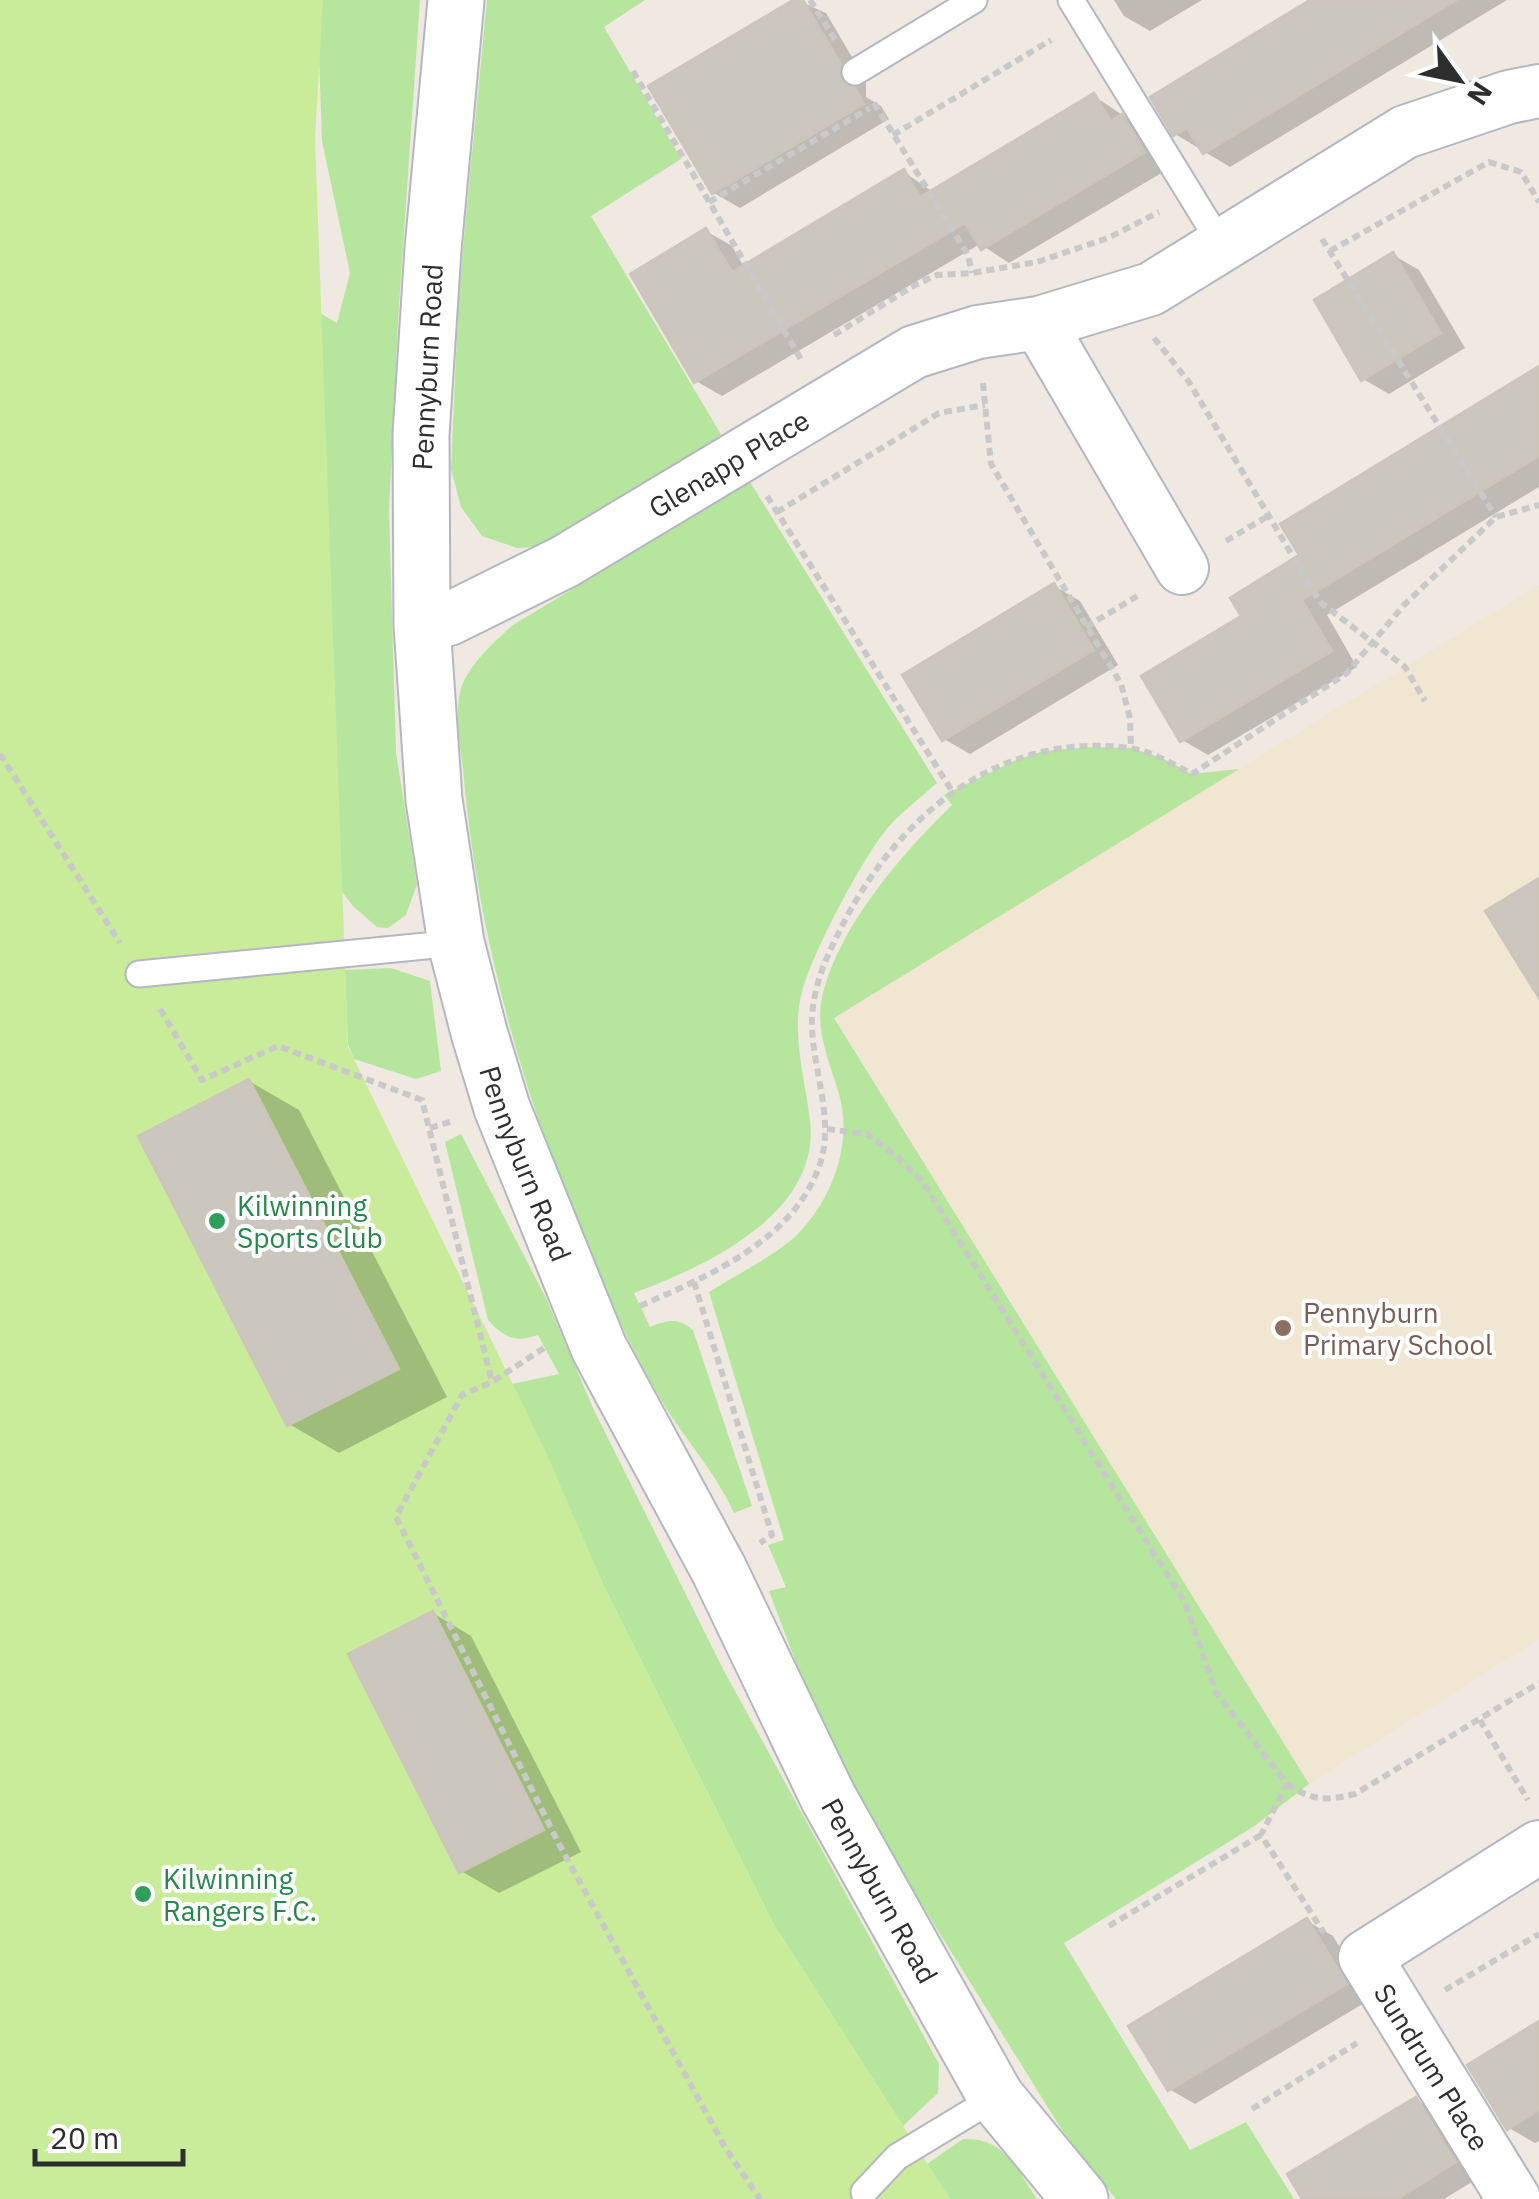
<svg xmlns="http://www.w3.org/2000/svg" width="1539" height="2199" viewBox="0 0 1539 2199" font-family="'IBM Plex Sans',sans-serif">
  <style>
    .education { fill: #f0e6d1 }
    .green { fill: #b6e59e }
    .pitch { fill: #c9ec9a }
    .shadow { fill: #0003 }
    .building { fill: #cbc7bf; stroke: #cbc5ba; stroke-width: 2.5 }
    .lines { fill: none; stroke-linecap: round; stroke-linejoin: round }
    .lane-casing { stroke: #b4b7c1; stroke-width: 29 }
    .street-casing { stroke: #b4b7c1; stroke-width: 56 }
    .secondary-casing { stroke: #b4b7c1; stroke-width: 59 }
    .path { stroke: #c9c9c9; stroke-width: 6; stroke-dasharray: 8 5; stroke-linecap: butt }
    .lane { stroke: #fff; stroke-width: 25 }
    .street { stroke: #fff; stroke-width: 52 }
    .secondary { stroke: #fff; stroke-width: 55 }
    .leisure-dot { fill: #2e9e5b; stroke: #fff; stroke-width: 4 }
    .education-dot { fill: #8d6e63; stroke: #fff; stroke-width: 4 }
    .labels { text-anchor: middle; dominant-baseline: central; stroke-width: 8; stroke-linejoin: round; paint-order: stroke }
    .street-label { font-size: 28px; fill: #2e2e2e; stroke: #fff }
    .leisure-label { font-size: 28px; fill: #27864d; stroke: #fff; text-anchor: start }
    .education-label { font-size: 28px; fill: #785e54; stroke: #fff; text-anchor: start }
  </style>
  <rect width="100%" height="100%" fill="#efe9e1"/>
  <path class="education" d="M 1539,585 L 1539,1639 L 1309,1784 L 834,1017 Z"/>
  <g class="green">
    <path d="M 317,0 L 420,0 L 398,320 L 389,510 L 396,753 L 417,884 L 406,915 L 388,928 L 377,927 L 353,906 L 245,764 L 297,300 L 337,323 L 350,273 L 322,141 Z"/>
    <path d="M 487,0 L 645,0 L 604,27 L 681,159 L 591,216 L 725,441 L 554,546 L 517,548 L 482,536 L 461,507 L 451,469 L 459,289 Z"/>
    <path d="M 750,482 L 937,783 C 919,799 896,816 882,835 C 857,869 813,952 802,992 C 791,1033 805,1079 810,1120 C 821,1214 706,1266 634,1293 L 650,1327 C 668,1320 677,1317 693,1330 L 752,1506 L 734,1513 C 715,1471 683,1437 660,1398 C 639,1362 619,1321 602,1283 C 532,1125 480,952 464,780 C 462,752 453,717 461,689 C 468,665 495,641 513,625 Z"/>
    <path d="M 1091,747 L 1131,748 L 1162,758 L 1192,774 L 1239,769 L 834,1018 L 1309,1784 L 1253,1827 L 1064,1943 L 1190,2150 L 1246,2122 L 1294,2199 L 1116,2199 L 1062,2130 L 904,1876 L 819,1724 L 769,1591 L 786,1587 L 768,1545 L 784,1540 L 709,1292 C 736,1275 776,1255 798,1234 C 833,1198 853,1143 839,1094 C 830,1063 815,1032 822,998 C 838,927 901,855 952,805 L 944,795 L 1014,761 L 1043,751 Z"/>
    <path d="M 391,968 L 430,981 L 441,1071 L 416,1079 L 354,1059 L 348,1044 L 345,970 Z"/>
    <path d="M 461,1134 L 546,1298 L 593,1408 L 723,1669 L 939,2064 L 938,2093 L 903,2126 L 773,1923 L 604,1586 L 512,1384 L 559,1374 L 538,1335 C 516,1343 504,1338 488,1320 L 445,1142 Z"/>
    <path d="M 963,2139 C 1005,2137 1016,2169 1037,2199 L 950,2199 L 927,2164 Z"/>
  </g>
  <path class="pitch" d="M 0,0 L 323,0 L 315,138 L 348,1047 L 545,1450 L 604,1586 L 773,1923 L 950,2199 L 0,2199 Z"/>
  <g class="shadow">
    <path d="M 797,0 L 826,13 L 866,81 L 866,97 L 881,106 L 889,119 L 740,208 L 714,193 Z"/>
    <path d="M 1114,0 L 1202,0 L 1150,31 L 1124,16 Z"/>
    <path d="M 1314,0 L 1507,0 L 1230,167 L 1175,134 Z"/>
    <path d="M 1094,96 L 1148,132 L 1170,168 L 1009,263 L 980,244 L 722,396 L 696,381 L 706,231 L 732,246 L 744,267 L 904,172 L 933,192 Z"/>
    <path d="M 1393,255 L 1419,270 L 1465,348 L 1389,394 L 1363,379 Z"/>
    <path d="M 1539,369 L 1539,487 L 1327,615 L 1357,667 L 1208,755 L 1182,740 L 1244,617 L 1303,556 Z"/>
    <path d="M 1054,586 L 1080,601 L 1118,665 L 970,754 L 944,739 Z"/>
    <path d="M 249,1081 L 299,1110 L 447,1397 L 339,1453 L 289,1424 Z"/>
    <path d="M 433,1613 L 471,1636 L 581,1852 L 499,1893 L 461,1871 Z"/>
    <path d="M 1307,1921 L 1333,1936 L 1371,1999 L 1195,2104 L 1169,2089 Z"/>
    <path d="M 1539,2024 L 1539,2141 L 1535,2143 L 1509,2128 Z"/>
    <path d="M 1416,2100 L 1442,2115 L 1480,2177 L 1444,2199 L 1305,2199 Z"/>
  </g>
  <g class="building">
    <path d="M 793,0 L 803,0 L 841,64 L 841,80 L 855,88 L 864,104 L 712,194 L 648,86 Z"/>
    <path d="M 1310,0 L 1456,0 L 1203,154 L 1187,128 L 1173,136 L 1150,97 Z"/>
    <path d="M 1094,93 L 1111,121 L 1122,114 L 1145,152 L 981,250 L 965,223 L 694,383 L 630,274 L 706,228 L 732,272 L 904,169 L 920,197 Z"/>
    <path d="M 1393,252 L 1441,333 L 1361,381 L 1314,300 Z"/>
    <path d="M 1539,366 L 1539,456 L 1302,600 L 1332,651 L 1180,742 L 1141,676 L 1241,616 L 1230,598 L 1299,555 L 1280,524 Z"/>
    <path d="M 1054,583 L 1094,650 L 942,741 L 902,675 Z"/>
    <path d="M 1539,878 L 1539,998 L 1485,911 Z"/>
    <path d="M 249,1079 L 399,1369 L 287,1426 L 138,1136 Z"/>
    <path d="M 433,1611 L 544,1830 L 459,1873 L 348,1654 Z"/>
    <path d="M 1307,1918 L 1347,1984 L 1168,2091 L 1128,2026 Z"/>
    <path d="M 1539,2021 L 1539,2110 L 1507,2130 L 1467,2065 Z"/>
    <path d="M 1416,2097 L 1456,2162 L 1397,2199 L 1302,2199 L 1287,2174 Z"/>
  </g>
  <g class="lines">
    <defs>
      <g id="lane">
        <path d="M 1071,0 L 1222,246"/>
        <path d="M 855,72 L 974,0"/>
        <path d="M 139,974 L 456,943"/>
        <path d="M 864,2192 L 897,2157 L 996,2097"/>
      </g>
      <g id="street">
        <path d="M 1039,323 L 1182,568"/>
        <path id="s1" d="M 422,625 L 449,619 L 564,562 L 914,352 L 978,332 L 1039,323 L 1151,289 L 1405,132 L 1509,97 L 1539,91"/>
        <path d="M 1514,2199 L 1365,1957 L 1539,1847"/>
      </g>
      <g id="secondary">
        <path id="s2" d="M 456,0 L 433,249 L 421,435 L 422,625 L 434,800 L 456,943 L 479,1032 L 502,1108 L 599,1348 L 719,1570 L 828,1797 L 996,2097 L 1080,2199"/>
      </g>
    </defs>
    <use href="#lane" class="lane-casing"/>
    <use href="#street" class="street-casing"/>
    <use href="#secondary" class="secondary-casing"/>
    <g class="path">
      <path d="M 810,0 L 836,41"/>
      <path d="M 633,71 L 803,363"/>
      <path d="M 874,103 L 968,255 L 972,273"/>
      <path d="M 893,135 L 1051,40"/>
      <path d="M 709,202 L 870,108"/>
      <path d="M 1322,239 L 1496,517"/>
      <path d="M 1330,251 L 1489,162 L 1521,172 L 1539,202"/>
      <path d="M 834,335 L 915,285 L 937,275 L 972,273 L 1037,262 L 1108,238 L 1159,212"/>
      <path d="M 1154,338 L 1189,382 L 1320,602 L 1405,667 L 1425,701"/>
      <path d="M 983,383 L 991,464 L 1121,684 L 1130,718 L 1131,748"/>
      <path d="M 767,496 L 952,791"/>
      <path d="M 777,512 L 939,413 L 985,405"/>
      <path d="M 1226,541 L 1268,516"/>
      <path d="M 1086,627 L 1139,595"/>
      <path d="M 0,754 L 120,943"/>
      <path d="M 160,1009 L 202,1080 L 278,1046 L 422,1100 L 492,1382"/>
      <path d="M 430,1128 L 453,1121"/>
      <path d="M 827,1129 L 867,1134 L 897,1157 L 922,1181 L 1185,1603 L 1216,1692 L 1287,1784 L 1261,1835 L 1324,1933"/>
      <path d="M 694,1282 L 772,1535 L 760,1543"/>
      <path d="M 640,1306 C 706,1277 788,1243 817,1172 C 841,1116 803,1057 814,1000 C 819,971 831,948 844,922 C 900,814 1001,731 1129,748 C 1151,751 1173,764 1192,774 L 1347,673 L 1404,605 L 1496,517 L 1539,505"/>
      <path d="M 544,1348 L 492,1382 L 462,1395 L 396,1517 L 559,1844 L 726,2149 L 760,2199"/>
      <path d="M 1480,1720 L 1528,1800"/>
      <path d="M 1287,1784 C 1313,1801 1325,1801 1355,1794 L 1539,1683"/>
      <path d="M 1109,1926 L 1261,1835"/>
      <path d="M 1445,1990 L 1539,1934"/>
      <path d="M 1252,2109 L 1357,2043"/>
    </g>
    <use href="#lane" class="lane"/>
    <use href="#street" class="street"/>
    <use href="#secondary" class="secondary"/>
  </g>
  <g class="leisure-dot">
    <circle cx="217" cy="1221" r="10"/>
    <circle cx="143" cy="1894" r="10"/>
  </g>
  <circle class="education-dot" cx="1283" cy="1328" r="10"/>
  <g class="labels">
    <g class="street-label">
      <text transform="translate(427 367) rotate(-87)">Pennyburn Road</text>
      <text stroke="none"><textPath href="#s1" startOffset="348">Glenapp Place</textPath></text>
      <text stroke="none"><textPath href="#s2" startOffset="1178">Pennyburn Road</textPath></text>
      <text stroke="none"><textPath href="#s2" startOffset="1988">Pennyburn Road</textPath></text>
      <text transform="translate(1432 2067) rotate(58)">Sundrum Place</text>
    </g>
    <g class="leisure-label">
      <text x="237" y="1205">Kilwinning<tspan x="237" dy="32">Sports Club</tspan></text>
      <text x="163" y="1878">Kilwinning<tspan x="163" dy="32">Rangers F.C.</tspan></text>
    </g>
    <g class="education-label">
      <text x="1303" y="1312">Pennyburn<tspan x="1303" dy="32">Primary School</tspan></text>
    </g>
  </g>
  <g transform="translate(1459 80) rotate(123)" stroke="#ffffff" stroke-width="8" paint-order="stroke">
  <path d="M0-8L18 38L0 25L-18 38Z" fill="#2e2e2e"/>
  <text y="-15" font-size="28" font-weight="bold" text-anchor="middle" fill="#2e2e2e">N</text>
  </g>
  <path d="M35 2149v15h148v-15" fill="none" stroke="#2e2e2e" stroke-width="5"/>
  <text x="50" y="2149" font-size="30" fill="#2e2e2e" stroke="#ffffff" stroke-width="8" paint-order="stroke">20 m</text>
</svg>
